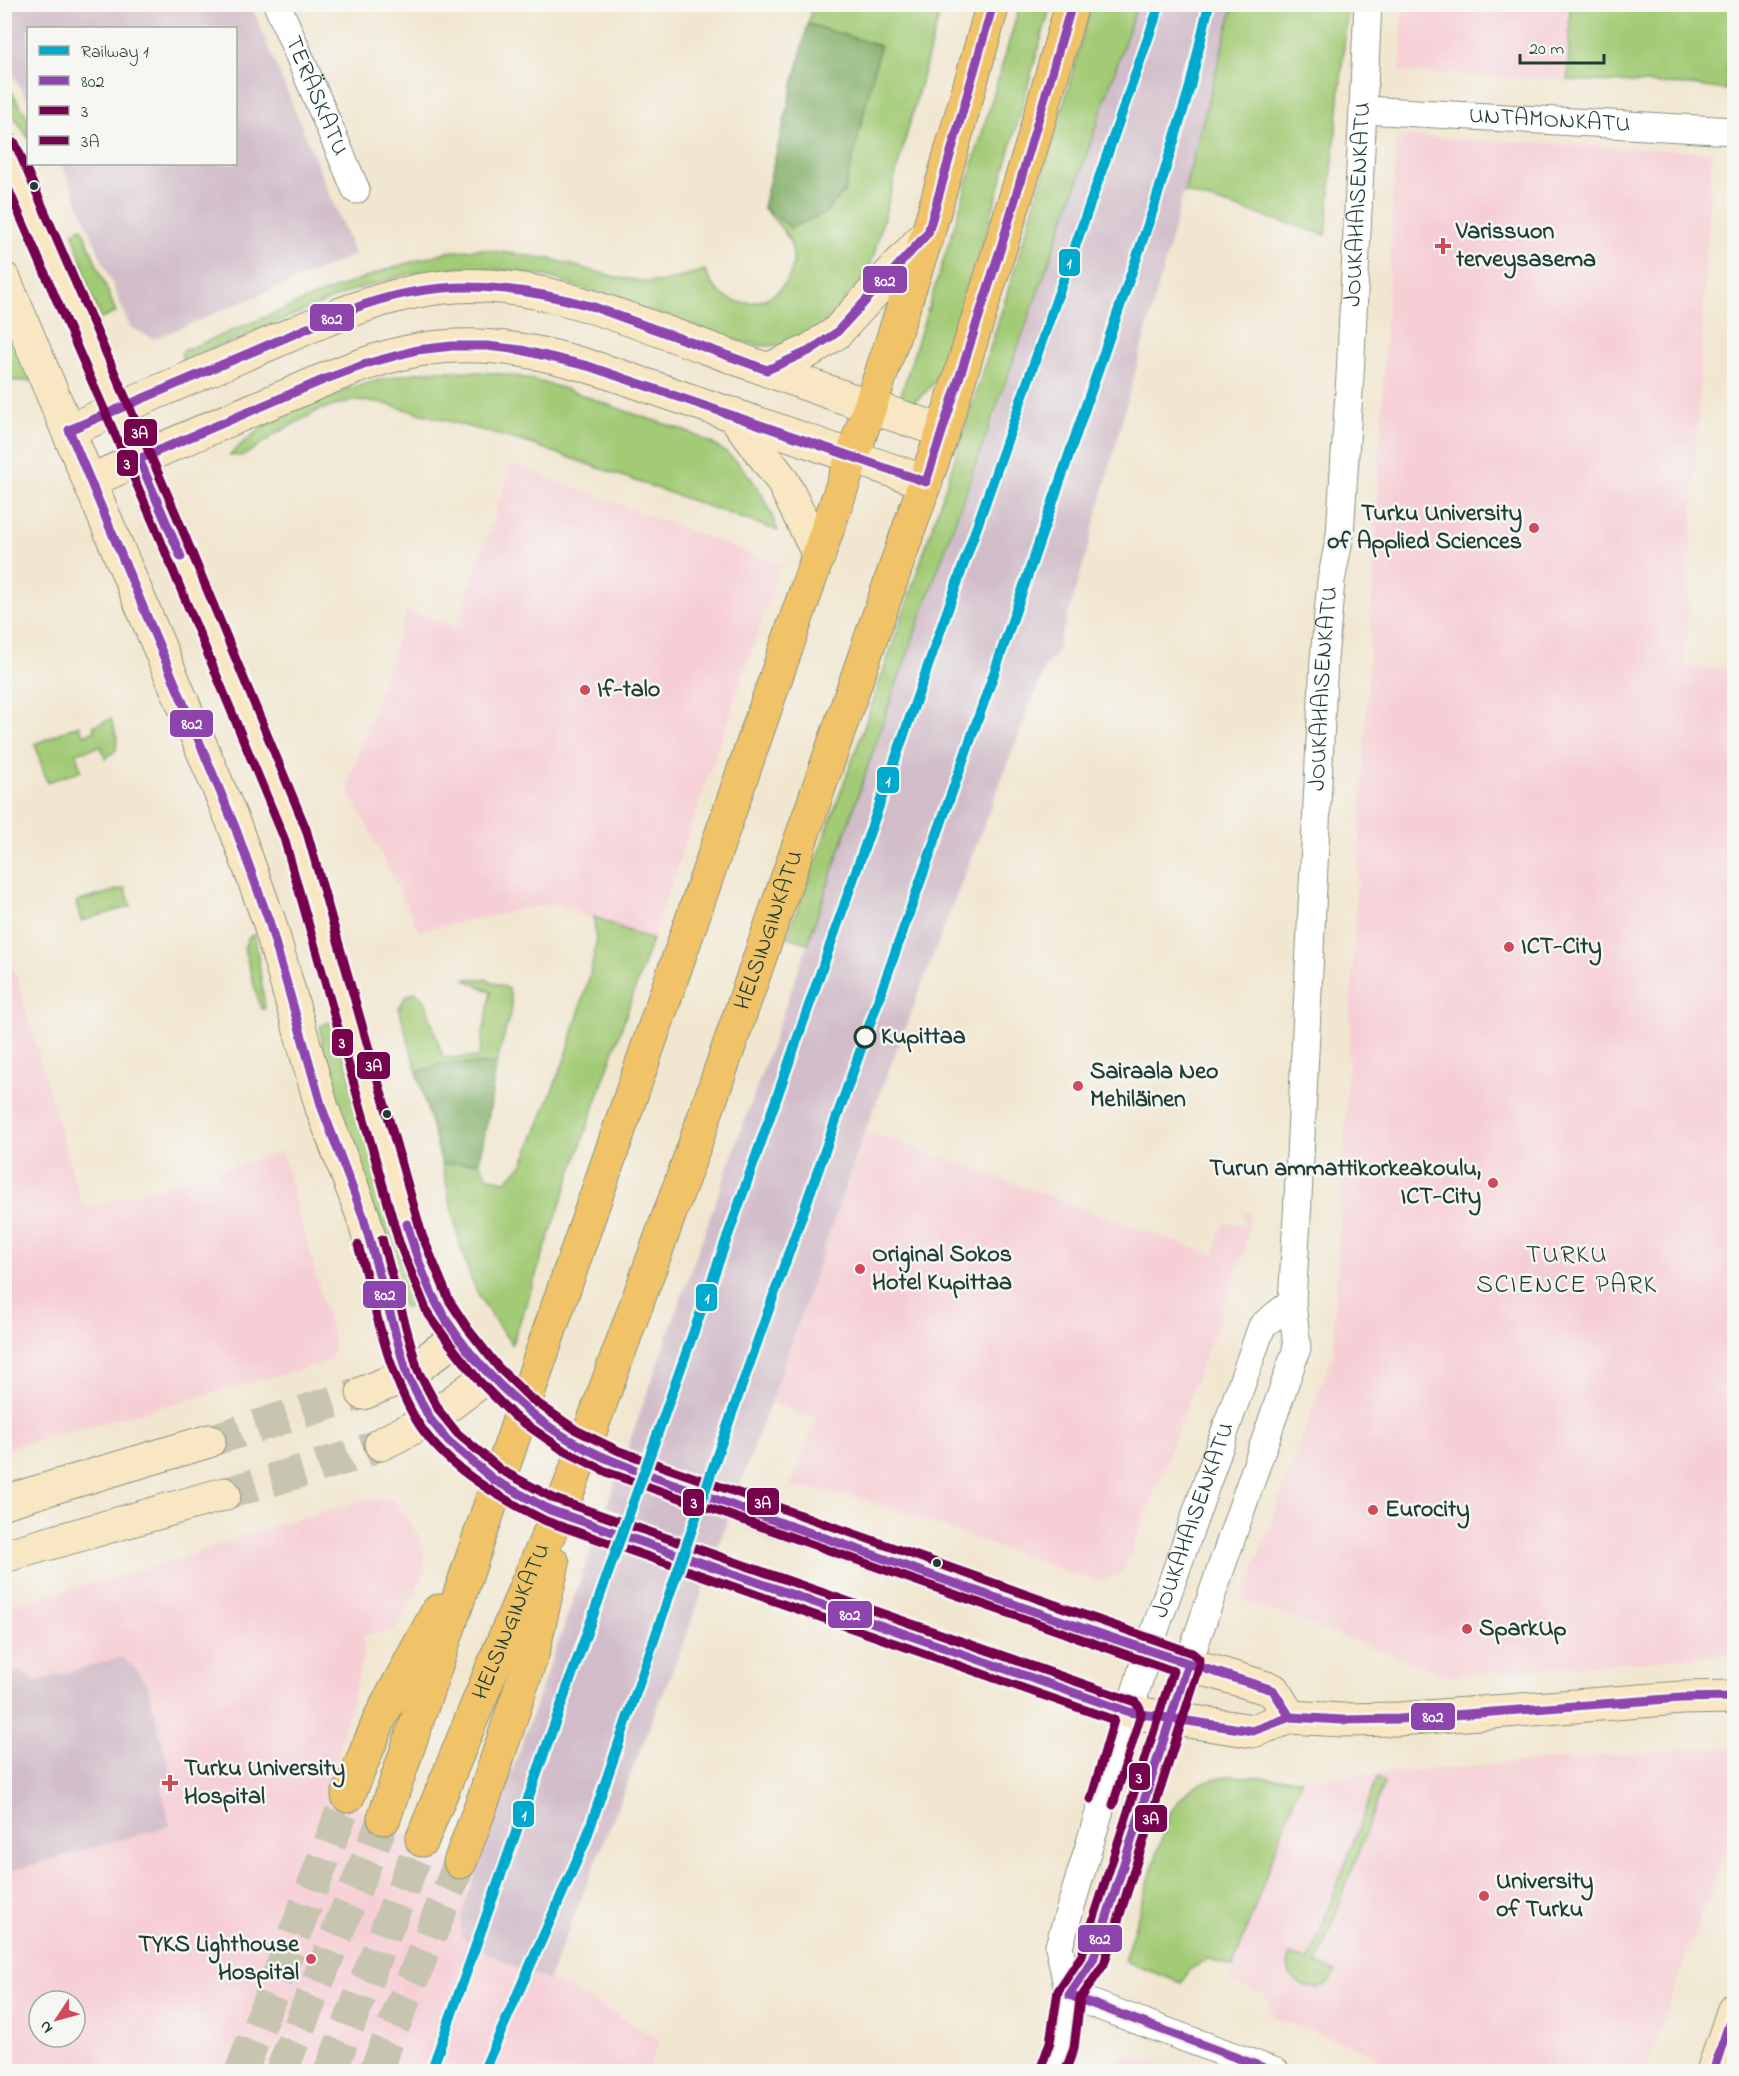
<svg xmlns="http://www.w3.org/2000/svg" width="1739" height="2076" viewBox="0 0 1739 2076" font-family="'Indie Flower',sans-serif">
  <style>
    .built { fill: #f6cfd6; fill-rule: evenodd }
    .industrial { fill: #d1bdc9 }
    .green { fill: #a3cb76; stroke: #618455; stroke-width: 1.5 }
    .forest { fill: #82af67; stroke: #50764e; stroke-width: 1.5 }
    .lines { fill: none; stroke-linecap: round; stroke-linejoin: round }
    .secondary-tunnel { stroke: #c7c4b0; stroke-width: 33; stroke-dasharray: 33 16; stroke-linecap: butt }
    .highway-tunnel { stroke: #c7c4b0; stroke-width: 33; stroke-dasharray: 33 16; stroke-linecap: butt }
    .street-casing { stroke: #889282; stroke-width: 29 }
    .secondary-casing { stroke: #889282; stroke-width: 35 }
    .highway-casing { stroke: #889282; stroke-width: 35 }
    .street { stroke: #fff; stroke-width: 27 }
    .secondary { stroke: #f9e7c3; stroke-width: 33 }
    .highway { stroke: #f0c369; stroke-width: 33 }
    .secondary-bridge-casing { stroke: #889282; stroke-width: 35; stroke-linecap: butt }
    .secondary-bridge { stroke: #f9e7c3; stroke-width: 33 }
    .bus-1-casing { stroke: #f6f6f2; stroke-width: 14 }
    .bus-2-casing { stroke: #f6f6f2; stroke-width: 14 }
    .bus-3-casing { stroke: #f6f6f2; stroke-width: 14 }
    .bus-1 { stroke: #8e44ad; stroke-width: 9 }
    .bus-2 { stroke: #77034e; stroke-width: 9 }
    .bus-3 { stroke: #77034e; stroke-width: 9 }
    .rail-1-casing { stroke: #f6f6f2; stroke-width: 15 }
    .rail-1 { stroke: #00a9ce; stroke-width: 10 }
    .bus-dot { fill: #1f3d34; stroke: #f6f6f2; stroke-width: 2 }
    .poi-dot { fill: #d1495b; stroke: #f6f6f2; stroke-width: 2 }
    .stop-dot { fill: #f6f6f2; stroke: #1f3d34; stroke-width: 3 }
    .labels { text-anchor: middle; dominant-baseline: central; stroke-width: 5; stroke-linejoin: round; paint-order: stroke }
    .street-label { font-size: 24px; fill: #1f3d34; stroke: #f6f6f2 }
    .poi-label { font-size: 24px; font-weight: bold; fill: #1f3d34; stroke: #f6f6f2; text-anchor: start }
    .stop-label { font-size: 24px; font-weight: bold; fill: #1f3d34; stroke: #f6f6f2; text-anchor: start }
    .neighbourhood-label { font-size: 26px; letter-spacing: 1.5px; fill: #1f3d34; stroke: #f6f6f2 }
    .line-badge { stroke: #f6f6f2; stroke-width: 2 }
    .badge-label { font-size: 16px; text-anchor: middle; font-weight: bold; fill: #fff }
  </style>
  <rect width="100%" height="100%" fill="#f6f6f2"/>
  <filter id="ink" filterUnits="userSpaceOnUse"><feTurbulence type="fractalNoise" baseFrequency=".0167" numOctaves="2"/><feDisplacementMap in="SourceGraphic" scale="12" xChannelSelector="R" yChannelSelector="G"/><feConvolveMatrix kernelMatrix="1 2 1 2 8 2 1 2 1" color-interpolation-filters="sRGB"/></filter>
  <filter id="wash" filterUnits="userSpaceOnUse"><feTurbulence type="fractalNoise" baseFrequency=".008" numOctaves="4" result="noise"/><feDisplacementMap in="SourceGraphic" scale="24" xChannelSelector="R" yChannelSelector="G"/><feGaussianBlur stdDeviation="1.35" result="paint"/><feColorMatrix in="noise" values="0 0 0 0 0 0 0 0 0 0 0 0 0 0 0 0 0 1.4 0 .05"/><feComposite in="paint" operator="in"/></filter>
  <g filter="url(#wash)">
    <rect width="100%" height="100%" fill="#f1e6cf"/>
    <g class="built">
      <path d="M 1403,5 L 1734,5 L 1734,91 L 1690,85 L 1400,72 Z"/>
      <path d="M 1396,136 L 1712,152 L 1685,667 L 1734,670 L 1734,1654 L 1449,1676 L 1242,1600 L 1333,1354 Z"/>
      <path d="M 512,464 L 781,565 L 652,940 L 551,903 L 419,931 L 347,786 L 407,611 L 456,627 Z"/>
      <path d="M 4,932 L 83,1209 L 282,1152 L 335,1345 L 331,1358 L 321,1364 L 5,1449 Z"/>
      <path d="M 867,1131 L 1214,1255 L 1224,1222 L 1246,1225 L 1241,1209 L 1251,1214 L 1243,1255 L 1127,1565 L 1117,1576 L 1099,1581 L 1079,1576 L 860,1498 L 791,1486 L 815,1419 L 770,1402 Z"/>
      <path d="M 381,1498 L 393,1499 L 420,1537 L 425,1556 L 425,1571 L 416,1592 L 394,1631 L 364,1635 L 364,1654 L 335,1765 L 334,1777 L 336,1788 L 345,1799 L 451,1861 L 464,1873 L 467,1884 L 468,1894 L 461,1920 L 466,1941 L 511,1965 L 565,1986 L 660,2040 L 648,2071 L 5,2072 L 5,1607 L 182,1558 L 239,1537 L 357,1501 ZM 39,2001 L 75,2001 L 75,2037 L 39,2037 Z"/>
      <path d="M 1717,1747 L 1734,1751 L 1734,1826 L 1645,2071 L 1388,2071 L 1372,2065 L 1376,2055 L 1272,2017 L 1271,2006 L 1263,1994 L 1228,1981 L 1301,1779 Z"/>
      <path d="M 1129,2055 L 1175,2071 L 1108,2071 L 1111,2063 Z"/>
    </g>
    <g class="industrial">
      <path d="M 4,5 L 251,5 L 355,255 L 154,339 L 130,327 L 62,164 L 236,164 L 236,28 L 28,28 L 28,100 L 5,64 Z"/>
      <path d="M 1137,5 L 1234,5 L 1086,555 L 1069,612 L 1054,657 L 1046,665 L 864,1134 L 796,1330 L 688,1631 L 548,1981 L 511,1965 L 466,1941 L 461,1935 L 461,1919 L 468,1894 L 808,943 L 884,719 L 994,419 L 1074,192 Z"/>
      <path d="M 121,1657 L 136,1669 L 147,1685 L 172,1776 L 161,1785 L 170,1826 L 11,1871 L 4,1847 L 5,1675 L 20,1671 L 35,1682 Z"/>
    </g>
    <g class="green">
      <path d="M 1234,4 L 1348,5 L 1326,235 L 1184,192 Z"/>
      <path d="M 813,5 L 942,5 L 872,261 L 863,280 L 817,332 L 783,345 L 762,346 L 736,340 L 549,277 L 505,270 L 458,268 L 409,274 L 354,290 L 183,361 L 181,354 L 183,351 L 313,297 L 385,270 L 446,252 L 479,249 L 551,259 L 619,278 L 649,282 L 668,281 L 705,270 C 728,331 804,297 792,248 C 788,232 773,219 763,207 L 791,228 L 880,46 L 808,24 Z"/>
      <path d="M 1020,5 L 1051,5 C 1023,99 999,195 969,289 C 960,317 953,354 936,379 C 927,392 914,405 897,407 L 960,208 Z"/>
      <path d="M 1091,5 L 1137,5 L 1074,192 L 884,719 L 808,943 L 787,937 C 815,861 844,786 870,710 C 951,477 1027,242 1091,5 Z"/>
      <path d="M 1570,5 L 1731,5 L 1726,90 L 1690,85 L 1568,80 Z"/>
      <path d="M 5,82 L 28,118 L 28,138 L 5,102 Z"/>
      <path d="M 82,228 L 116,312 L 101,319 L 89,289 L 73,232 Z"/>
      <path d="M 4,313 L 34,381 L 12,381 L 5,367 Z"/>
      <path d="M 429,371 C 460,370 490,372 520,377 C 560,385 599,402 637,415 C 668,425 704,435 729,455 C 753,475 768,502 778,531 L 528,443 L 379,402 L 351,401 L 319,410 L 277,433 L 248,453 L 241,456 L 230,455 C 276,406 364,379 429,371 Z"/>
      <path d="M 111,719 L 117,737 L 116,750 L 105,759 L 101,746 L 76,753 L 81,771 L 47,782 L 35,744 L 79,725 L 83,735 L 95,731 L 93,726 Z"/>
      <path d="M 125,888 L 131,906 L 81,921 L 76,902 Z"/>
      <path d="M 594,917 L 652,940 L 512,1344 C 499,1327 485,1309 476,1290 C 458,1251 452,1205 442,1164 L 479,1162 L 488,1177 L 506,1181 L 523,1164 L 566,1056 L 591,971 L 596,941 Z"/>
      <path d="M 255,934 L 265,1009 L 261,1009 L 244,949 L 248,938 Z"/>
      <path d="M 464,979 L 485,979 L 509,989 L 512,1007 L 496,1064 L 443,1064 L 417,1072 L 399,1008 L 406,996 L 416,992 L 425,1001 L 443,1058 L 479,1057 L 491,992 Z"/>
      <path d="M 334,1021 L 414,1306 L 404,1308 L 348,1140 L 324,1059 L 320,1026 Z"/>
      <path d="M 1228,1776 L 1301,1779 L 1233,1967 L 1207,1958 L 1189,1971 L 1182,1983 L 1124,1961 L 1169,1815 C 1185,1789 1198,1780 1228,1776 Z"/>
      <path d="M 1378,1776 L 1384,1783 L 1317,1964 L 1336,1972 C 1322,2004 1278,1982 1290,1954 L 1309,1961 Z"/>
    </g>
    <g class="forest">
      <path d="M 808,24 L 880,46 L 845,191 L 825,213 L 791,228 L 763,207 Z"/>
      <path d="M 443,1064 L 496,1064 L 490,1108 L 479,1162 L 442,1164 L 417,1072 Z"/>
    </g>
  </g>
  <g filter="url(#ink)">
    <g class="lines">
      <g class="secondary-tunnel">
        <path d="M 209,1441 L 363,1393"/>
        <path d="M 224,1494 L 349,1457 L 381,1444"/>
      </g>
      <g class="highway-tunnel">
        <path d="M 241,2072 L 348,1796"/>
        <path d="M 281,2072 L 384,1818"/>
        <path d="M 330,2072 L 422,1840"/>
        <path d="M 375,2072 L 460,1862"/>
      </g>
      <defs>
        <g id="street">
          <path id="s1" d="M 277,4 L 356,190"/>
          <path id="s2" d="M 1364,110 L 1734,131"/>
          <path id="s3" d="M 1069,1995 L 1093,1960 L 1099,1943 L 1188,1664 L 1297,1348 L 1292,1302 L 1297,1218 L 1324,659 L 1331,581 L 1340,535 L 1350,376 L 1368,4"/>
          <path d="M 1069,1995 L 1276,2072"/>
          <path id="s4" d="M 1052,2072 L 1062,2045 L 1069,1995 L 1059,1946 L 1148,1650 L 1262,1326 L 1292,1302"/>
        </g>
        <g id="secondary">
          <path d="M 4,148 L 164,517 L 295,834 L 418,1260 L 438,1306 L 458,1336 L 496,1382"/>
          <path d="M 4,279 L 235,827 L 269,921 L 322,1108 L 363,1216 L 407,1375 L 430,1419 L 448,1441 L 465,1457"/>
          <path d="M 767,370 L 809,351 L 836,333 L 928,233"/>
          <path d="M 733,414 L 782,480 L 819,555"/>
          <path d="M 69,430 L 320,322 C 364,305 407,289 455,286 C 543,281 627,319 708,348 C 786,377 864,405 943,431"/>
          <path d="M 90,481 C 155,452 220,423 286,396 C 328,378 372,358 418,350 C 513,333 598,369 686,399 C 767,426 846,455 926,482"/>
          <path d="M 363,1393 L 407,1375 L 458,1336"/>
          <path d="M 381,1444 L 430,1419 L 489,1375"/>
          <path d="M 4,1502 L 209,1441"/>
          <path d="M 777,1521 L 1188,1664 L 1273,1690 L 1290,1717"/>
          <path d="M 4,1556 L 224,1494"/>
          <path d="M 760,1583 L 1129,1712 L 1253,1731 L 1290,1717 L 1342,1720 L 1399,1719 L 1681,1698 L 1734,1697"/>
          <path d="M 1713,2072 L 1734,2009"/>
        </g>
        <g id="highway">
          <path d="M 348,1796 L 381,1716 L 438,1611"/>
          <path d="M 384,1818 L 550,1329 L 878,383 L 928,233 L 993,4"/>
          <path id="s5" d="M 422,1840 L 526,1586 L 570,1486 L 690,1158 L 943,431 L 1032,145 L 1072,4"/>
          <path d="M 460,1862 L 485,1795 L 533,1651 L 553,1563"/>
        </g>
      </defs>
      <use href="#street" class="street-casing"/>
      <use href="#secondary" class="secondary-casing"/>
      <use href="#highway" class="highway-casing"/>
      <use href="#street" class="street"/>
      <use href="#secondary" class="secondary"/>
      <use href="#highway" class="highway"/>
      <defs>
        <g id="secondary-bridge">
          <path d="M 496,1382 C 529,1418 570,1442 614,1462 L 777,1521"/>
          <path d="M 465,1457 L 494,1480 L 550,1510 L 760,1583"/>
        </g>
      </defs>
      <use href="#secondary-bridge" class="secondary-bridge-casing"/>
      <use href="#secondary-bridge" class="secondary-bridge"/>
      <defs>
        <g id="bus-1">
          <path d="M 993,4 L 928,233 L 836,333 L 809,351 L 767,370 L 594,307 C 509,283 434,277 350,310 L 69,430 L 235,827 L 269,921 L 322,1108 L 363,1216 L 407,1375 L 430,1419 L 448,1441 L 494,1480 L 550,1510 L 1129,1712 L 1253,1731 L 1290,1717 L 1342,1720 L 1399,1719 L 1681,1698 L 1734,1697"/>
          <path d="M 181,557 L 139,459 L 323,380 L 369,363 L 417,350 L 452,346 L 487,346 L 521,350 L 588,366 L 926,482 L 1002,244 L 1072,4"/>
          <path d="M 407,1224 C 415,1252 424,1280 438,1306 C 461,1349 505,1394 544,1423 C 582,1452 630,1468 674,1484 C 718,1500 761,1516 805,1531 C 961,1585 1116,1642 1273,1690 L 1288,1714"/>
          <path d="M 1187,1667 L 1093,1960 L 1069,1995 L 1275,2072"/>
          <path d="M 1713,2072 L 1734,2009"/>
        </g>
        <g id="bus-2">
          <path d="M 4,179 L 153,522 L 284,838 L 399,1242 L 427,1312 L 449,1343 L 480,1382 L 514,1416 L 563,1450 L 609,1473 L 1173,1671 L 1082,1955 L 1058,1991 L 1050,2042 L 1041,2068"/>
          <path d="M 358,1245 C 374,1302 388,1377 420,1426 C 450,1470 500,1498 546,1521 L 1114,1720 L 1091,1799"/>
        </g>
        <g id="bus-3">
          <path d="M 15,143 L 175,512 L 306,829 L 422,1235 L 449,1300 L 468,1329 L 498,1367 L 530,1398 L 576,1430 L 619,1451 L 1192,1653 L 1199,1659 L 1199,1668 L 1104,1964 L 1080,1999 L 1074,2048 L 1065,2072"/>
          <path d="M 382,1239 L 418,1371 L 440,1412 L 457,1433 L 501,1470 L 555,1499 L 1135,1702 L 1140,1708 L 1141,1714 L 1113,1805"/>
        </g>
      </defs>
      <use href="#bus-1" class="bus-1-casing"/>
      <use href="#bus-2" class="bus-2-casing"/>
      <use href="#bus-3" class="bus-3-casing"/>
      <use href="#bus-1" class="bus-1"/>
      <use href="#bus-2" class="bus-2"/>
      <use href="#bus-3" class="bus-3"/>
      <defs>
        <g id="rail-1">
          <path d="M 431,2072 C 679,1384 917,694 1160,4"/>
          <path d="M 483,2072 L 585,1842 L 719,1450 L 998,662 L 1154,207 L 1190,87 L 1209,4"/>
        </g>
      </defs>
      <use href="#rail-1" class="rail-1-casing"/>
      <use href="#rail-1" class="rail-1"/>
    </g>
  </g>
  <g class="bus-dot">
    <circle cx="34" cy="186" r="5"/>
    <circle cx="387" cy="1114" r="5"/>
    <circle cx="937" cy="1563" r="5"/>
  </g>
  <g class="poi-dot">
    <path d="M1440 237h6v6h6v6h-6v6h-6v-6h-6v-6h6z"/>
    <circle cx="1534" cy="528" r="6"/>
    <circle cx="585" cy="690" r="6"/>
    <circle cx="1509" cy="947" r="6"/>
    <circle cx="1078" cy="1086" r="6"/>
    <circle cx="1493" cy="1183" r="6"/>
    <circle cx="860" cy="1269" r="6"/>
    <circle cx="1373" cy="1510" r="6"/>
    <circle cx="1467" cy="1629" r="6"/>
    <path d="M167 1774h6v6h6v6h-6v6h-6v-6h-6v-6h6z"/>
    <circle cx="1484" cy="1896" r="6"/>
    <circle cx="311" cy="1959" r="6"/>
  </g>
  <circle class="stop-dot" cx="865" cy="1037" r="10"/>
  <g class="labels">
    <g class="street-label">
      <text stroke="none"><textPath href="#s1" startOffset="100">TERÄSKATU</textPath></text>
      <text stroke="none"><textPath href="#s2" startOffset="186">UNTAMONKATU</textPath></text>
      <text stroke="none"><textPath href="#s3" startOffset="1834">JOUKAHAISENKATU</textPath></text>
      <text stroke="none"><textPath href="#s3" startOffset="1348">JOUKAHAISENKATU</textPath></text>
      <text stroke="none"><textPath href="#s5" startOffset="974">HELSINGINKATU</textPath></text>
      <text stroke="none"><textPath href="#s4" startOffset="576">JOUKAHAISENKATU</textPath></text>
      <text stroke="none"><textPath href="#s5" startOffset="236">HELSINGINKATU</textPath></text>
    </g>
    <g class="poi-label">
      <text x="1456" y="232">Varissuon<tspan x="1456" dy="28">terveysasema</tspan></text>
      <text x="1522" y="514" text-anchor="end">Turku University<tspan x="1522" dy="28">of Applied Sciences</tspan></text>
      <text x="597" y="690">If-talo</text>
      <text x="1521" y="947">ICT-City</text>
      <text x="1090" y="1072">Sairaala Neo<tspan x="1090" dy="28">Mehiläinen</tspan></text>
      <text x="1481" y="1169" text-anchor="end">Turun ammattikorkeakoulu,<tspan x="1481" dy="28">ICT-City</tspan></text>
      <text x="872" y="1255">Original Sokos<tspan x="872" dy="28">Hotel Kupittaa</tspan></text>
      <text x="1385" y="1510">Eurocity</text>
      <text x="1479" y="1629">SparkUp</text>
      <text x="184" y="1769">Turku University<tspan x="184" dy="28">Hospital</tspan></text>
      <text x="1496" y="1882">University<tspan x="1496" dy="28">of Turku</tspan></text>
      <text x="299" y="1945" text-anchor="end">TYKS Lighthouse<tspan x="299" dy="28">Hospital</tspan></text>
    </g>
    <g class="stop-label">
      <text x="881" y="1037">Kupittaa</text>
    </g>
    <g class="neighbourhood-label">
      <text x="1567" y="1256">TURKU<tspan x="1567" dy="30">SCIENCE PARK</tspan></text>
    </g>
  </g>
  <g class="line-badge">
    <rect x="1058" y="248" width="23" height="29" rx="6" fill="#00a9ce"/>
    <rect x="862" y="265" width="46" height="29" rx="6" fill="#8e44ad"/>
    <rect x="309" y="303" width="46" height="29" rx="6" fill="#8e44ad"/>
    <rect x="123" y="418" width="35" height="29" rx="6" fill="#77034e"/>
    <rect x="116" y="449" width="23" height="28" rx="6" fill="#77034e"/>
    <rect x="169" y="709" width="45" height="29" rx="6" fill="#8e44ad"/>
    <rect x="876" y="766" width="24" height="28" rx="6" fill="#00a9ce"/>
    <rect x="331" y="1028" width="23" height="29" rx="6" fill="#77034e"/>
    <rect x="356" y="1051" width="35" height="29" rx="6" fill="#77034e"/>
    <rect x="362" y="1280" width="45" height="29" rx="6" fill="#8e44ad"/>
    <rect x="695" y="1283" width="23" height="29" rx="6" fill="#00a9ce"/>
    <rect x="746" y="1487" width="34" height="29" rx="6" fill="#77034e"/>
    <rect x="682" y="1488" width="23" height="29" rx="6" fill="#77034e"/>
    <rect x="827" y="1600" width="46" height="29" rx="6" fill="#8e44ad"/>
    <rect x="1410" y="1702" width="46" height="29" rx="6" fill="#8e44ad"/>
    <rect x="1128" y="1762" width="23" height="29" rx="6" fill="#77034e"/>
    <rect x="512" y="1800" width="23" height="28" rx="6" fill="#00a9ce"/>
    <rect x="1134" y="1804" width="34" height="29" rx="6" fill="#77034e"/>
    <rect x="1077" y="1924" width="46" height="29" rx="6" fill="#8e44ad"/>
  </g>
  <g class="badge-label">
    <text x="1069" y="268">1</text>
    <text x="885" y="286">802</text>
    <text x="332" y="324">802</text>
    <text x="140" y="438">3A</text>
    <text x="127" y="469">3</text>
    <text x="192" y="729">802</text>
    <text x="888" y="786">1</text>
    <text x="342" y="1048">3</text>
    <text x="374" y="1071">3A</text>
    <text x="385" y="1300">802</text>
    <text x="707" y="1303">1</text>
    <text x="763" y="1508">3A</text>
    <text x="694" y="1508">3</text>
    <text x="850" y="1620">802</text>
    <text x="1433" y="1722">802</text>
    <text x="1139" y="1783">3</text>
    <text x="524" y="1820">1</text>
    <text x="1151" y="1824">3A</text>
    <text x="1100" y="1944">802</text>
  </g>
  <rect width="1739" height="2076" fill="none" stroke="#f6f6f2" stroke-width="24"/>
  <rect x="27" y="27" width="210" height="138" fill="#f6f6f2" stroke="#a0aca6" stroke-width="1.5"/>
  <rect x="39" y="46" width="30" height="9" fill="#00a9ce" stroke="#a0aca6" stroke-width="1.5"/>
  <text x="81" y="57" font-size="18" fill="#1f3d34">Railway 1</text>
  <rect x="39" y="76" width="30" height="9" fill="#8e44ad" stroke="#a0aca6" stroke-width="1.5"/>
  <text x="81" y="87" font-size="18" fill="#1f3d34">802</text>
  <rect x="39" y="106" width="30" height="9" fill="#77034e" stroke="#a0aca6" stroke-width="1.5"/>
  <text x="81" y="117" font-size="18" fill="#1f3d34">3</text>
  <rect x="39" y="136" width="30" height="9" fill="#77034e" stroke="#a0aca6" stroke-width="1.5"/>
  <text x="81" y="147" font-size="18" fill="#1f3d34">3A</text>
  <g transform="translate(57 2019) rotate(234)"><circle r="28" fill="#f6f6f2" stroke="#a0aca6" stroke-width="1.5"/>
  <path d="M0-4.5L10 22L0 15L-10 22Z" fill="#d1495b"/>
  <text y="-9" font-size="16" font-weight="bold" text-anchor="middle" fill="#1f3d34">N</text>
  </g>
  <path d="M1520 54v9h84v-9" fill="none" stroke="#1f3d34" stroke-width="3"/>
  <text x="1529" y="54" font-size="18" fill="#1f3d34" stroke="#f6f6f2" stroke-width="4.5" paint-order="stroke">20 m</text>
</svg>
